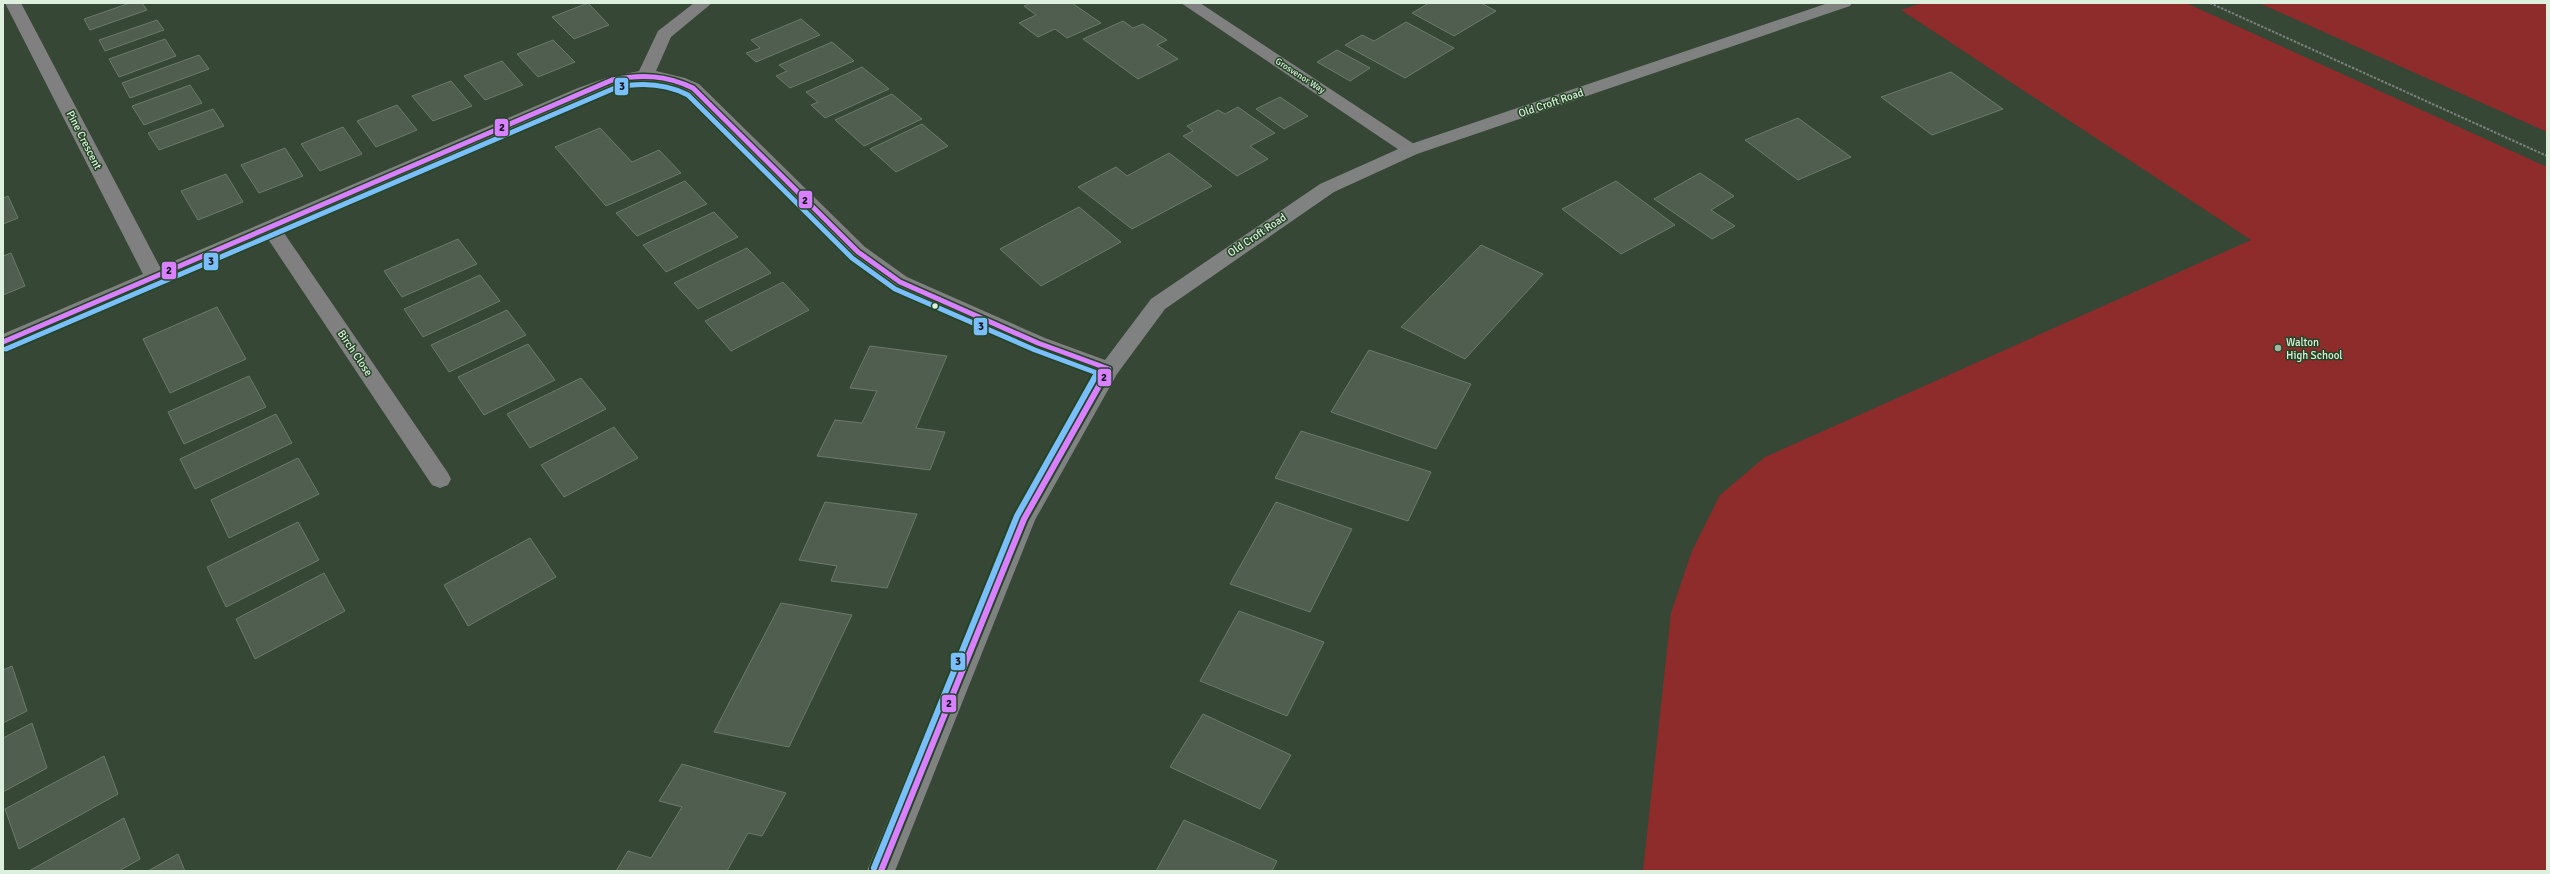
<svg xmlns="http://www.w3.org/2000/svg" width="2550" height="874" viewBox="0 0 2550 874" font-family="Signika,sans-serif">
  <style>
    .green { fill: #8e2c2b }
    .building { fill: #4f5e4f; stroke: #6b7a6b }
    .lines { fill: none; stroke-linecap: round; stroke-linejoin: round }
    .path { stroke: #7e827f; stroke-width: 2; stroke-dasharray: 2.5 1.5; stroke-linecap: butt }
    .street { fill: #7f807f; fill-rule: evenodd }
    .secondary { fill: #808281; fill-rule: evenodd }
    .bus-1-far1-casing { stroke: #244525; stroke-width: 8 }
    .bus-1-casing { stroke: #244525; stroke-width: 10 }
    .bus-2-far1-casing { stroke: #244525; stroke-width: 8 }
    .bus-2-casing { stroke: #244525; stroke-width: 10 }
    .bus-1-far1 { stroke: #d880ff; stroke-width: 5 }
    .bus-1 { stroke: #d880ff; stroke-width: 6 }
    .bus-2-far1 { stroke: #7abffc; stroke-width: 5 }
    .bus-2 { stroke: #7abffc; stroke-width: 6 }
    .bus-dot { fill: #ddf0dd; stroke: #244525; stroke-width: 1.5 }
    .poi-dot { fill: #a3b5a3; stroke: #244525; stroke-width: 1.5 }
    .labels { text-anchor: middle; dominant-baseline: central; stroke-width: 3; stroke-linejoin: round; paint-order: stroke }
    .far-street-label { font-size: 9px; fill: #ddf0dd; stroke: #244525 }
    .street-label { font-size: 11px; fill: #ddf0dd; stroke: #244525 }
    .poi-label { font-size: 11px; fill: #ddf0dd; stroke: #244525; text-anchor: start }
    .line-badge { stroke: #244525; stroke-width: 1.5 }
    .pale-badge-label { font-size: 11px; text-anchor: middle; font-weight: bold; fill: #111 }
  </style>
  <rect width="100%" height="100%" fill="#364736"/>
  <g class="green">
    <path d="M 1922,3 L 2186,3 L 2547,167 L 2547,871 L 1643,871 L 1671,613 L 1692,551 L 1720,495 L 1765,457 L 2251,240 L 1901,10 Z"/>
    <path d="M 2259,3 L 2547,3 L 2547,132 Z"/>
  </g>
  <g class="building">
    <path d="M 130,3 L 142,3 L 147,10 L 90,30 L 84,19 Z"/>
    <path d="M 588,3 L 609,25 L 574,39 L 552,17 Z"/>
    <path d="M 1031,3 L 1072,3 L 1101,23 L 1067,38 L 1055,29 L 1038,37 L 1019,23 L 1036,15 L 1024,6 Z"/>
    <path d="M 1429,3 L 1481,3 L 1496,11 L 1454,36 L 1412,13 Z"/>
    <path d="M 801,19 L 820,35 L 756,62 L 746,53 L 760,48 L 751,40 Z"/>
    <path d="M 157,20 L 164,30 L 105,51 L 99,40 Z"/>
    <path d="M 1123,21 L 1133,28 L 1143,24 L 1167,40 L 1157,45 L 1178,59 L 1138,79 L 1083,39 Z"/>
    <path d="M 1406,22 L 1454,48 L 1405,78 L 1345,45 L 1362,35 L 1374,41 Z"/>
    <path d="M 165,39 L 176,56 L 119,77 L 109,59 Z"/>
    <path d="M 553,40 L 575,62 L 538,77 L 517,54 Z"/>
    <path d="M 832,42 L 854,61 L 790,88 L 776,76 L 787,71 L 779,65 Z"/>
    <path d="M 1337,50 L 1370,68 L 1350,81 L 1317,62 Z"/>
    <path d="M 199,55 L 209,69 L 130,98 L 122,83 Z"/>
    <path d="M 502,61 L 523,85 L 485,100 L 464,76 Z"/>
    <path d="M 862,67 L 889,89 L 825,118 L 811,105 L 818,102 L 806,92 Z"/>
    <path d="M 1951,72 L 2003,109 L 1932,135 L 1881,97 Z"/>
    <path d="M 451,81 L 472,106 L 433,121 L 412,96 Z"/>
    <path d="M 190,85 L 202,103 L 144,125 L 132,106 Z"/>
    <path d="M 892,94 L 922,119 L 864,146 L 835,120 Z"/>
    <path d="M 1280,97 L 1308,116 L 1284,129 L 1256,109 Z"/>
    <path d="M 397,105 L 417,130 L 376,147 L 357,121 Z"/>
    <path d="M 1238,107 L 1275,133 L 1250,146 L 1268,159 L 1237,176 L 1183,136 L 1193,131 L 1187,126 L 1218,110 L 1225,114 Z"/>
    <path d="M 213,109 L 224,126 L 159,150 L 148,133 Z"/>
    <path d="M 1798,118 L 1851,157 L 1798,180 L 1745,140 Z"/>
    <path d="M 922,124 L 948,146 L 896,172 L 870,149 Z"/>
    <path d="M 343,127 L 362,154 L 320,171 L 301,144 Z"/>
    <path d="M 600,128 L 632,162 L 659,150 L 681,173 L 606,206 L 555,147 Z"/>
    <path d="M 285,148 L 303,176 L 259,193 L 241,165 Z"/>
    <path d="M 1169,153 L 1212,186 L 1132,229 L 1078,187 L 1116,167 L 1127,176 Z"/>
    <path d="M 1700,173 L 1734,196 L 1711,210 L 1735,226 L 1712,239 L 1654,199 Z"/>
    <path d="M 226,174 L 243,202 L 198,220 L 181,191 Z"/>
    <path d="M 685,181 L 707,204 L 637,236 L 616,213 Z"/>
    <path d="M 1616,181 L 1675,225 L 1621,254 L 1562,209 Z"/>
    <path d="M 8,196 L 18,218 L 3,224 L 3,198 Z"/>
    <path d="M 1079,207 L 1121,242 L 1041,286 L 1000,249 Z"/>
    <path d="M 714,212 L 738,237 L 666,272 L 643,245 Z"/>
    <path d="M 458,239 L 477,264 L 402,297 L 384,271 Z"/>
    <path d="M 1481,245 L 1543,274 L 1465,359 L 1401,327 Z"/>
    <path d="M 747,248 L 771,273 L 698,309 L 674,283 Z"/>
    <path d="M 11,253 L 25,286 L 3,295 L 3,256 Z"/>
    <path d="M 480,275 L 500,301 L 423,337 L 404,309 Z"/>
    <path d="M 783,282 L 809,310 L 731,351 L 705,321 Z"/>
    <path d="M 217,307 L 246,359 L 170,393 L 143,339 Z"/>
    <path d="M 507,310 L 526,335 L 449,372 L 431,345 Z"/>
    <path d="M 528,344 L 555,380 L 484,415 L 458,377 Z"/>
    <path d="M 870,346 L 947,356 L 916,428 L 945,432 L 930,470 L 817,456 L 835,420 L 862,423 L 877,391 L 850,388 Z"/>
    <path d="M 1369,350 L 1471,384 L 1436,449 L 1331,412 Z"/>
    <path d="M 249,376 L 266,407 L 184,444 L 168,412 Z"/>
    <path d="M 581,378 L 606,409 L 530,448 L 507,414 Z"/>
    <path d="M 276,414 L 292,443 L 195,489 L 180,459 Z"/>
    <path d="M 614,427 L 638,458 L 564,497 L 541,465 Z"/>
    <path d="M 1301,431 L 1431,472 L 1408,521 L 1275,478 Z"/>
    <path d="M 298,458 L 319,494 L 229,538 L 211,500 Z"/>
    <path d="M 825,502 L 917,514 L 887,588 L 831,581 L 837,566 L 799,560 Z"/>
    <path d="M 1276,502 L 1352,529 L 1310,612 L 1230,584 Z"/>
    <path d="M 298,522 L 319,560 L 226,607 L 207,567 Z"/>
    <path d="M 530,538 L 556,577 L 468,626 L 444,585 Z"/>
    <path d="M 324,573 L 345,611 L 255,659 L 236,619 Z"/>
    <path d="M 781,603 L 852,615 L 789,747 L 714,732 Z"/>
    <path d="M 1239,611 L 1324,642 L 1287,716 L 1200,681 Z"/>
    <path d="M 12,666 L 27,711 L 3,723 L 3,670 Z"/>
    <path d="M 1203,714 L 1291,755 L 1260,809 L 1170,767 Z"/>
    <path d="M 32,723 L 47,768 L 3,792 L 3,738 Z"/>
    <path d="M 104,756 L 118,794 L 19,849 L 5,809 Z"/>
    <path d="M 682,764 L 786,793 L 762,836 L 748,833 L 727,871 L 616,871 L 628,851 L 651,858 L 682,807 L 659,801 Z"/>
    <path d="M 124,818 L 140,859 L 119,871 L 29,871 Z"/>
    <path d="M 1184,820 L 1277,861 L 1272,871 L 1156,871 Z"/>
    <path d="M 178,854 L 185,871 L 148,871 Z"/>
  </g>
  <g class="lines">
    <path class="path" d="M 2210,3 L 2547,156"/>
    <g class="street">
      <path d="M 5,3 L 21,3 L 160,267 L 578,88 L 606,78 L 639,71 L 658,31 L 694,3 L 712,3 L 671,37 L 656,71 L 685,78 L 699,84 L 865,247 L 907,277 L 1045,338 L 1116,364 L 1120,369 L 1116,374 L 1109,377 L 1102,374 L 1031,348 L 893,287 L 851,257 L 687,92 C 650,74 626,81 590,96 L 282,230 L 448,473 L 451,479 L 448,485 L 440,488 L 432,485 L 266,236 L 3,349 L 3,334 L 143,274 Z"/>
      <path d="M 1181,3 L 1200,3 L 1417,146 L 1420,150 L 1417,154 L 1405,154 Z"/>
    </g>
    <path class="secondary" d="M 1828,3 L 1852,3 L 1850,6 L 1417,154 L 1334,192 L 1165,309 L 1117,374 L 1035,520 L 895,871 L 867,871 L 1012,519 L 1102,364 L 1151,299 L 1320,184 L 1405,146 Z"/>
    <defs>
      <path id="bus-1-far1" d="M 3,342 L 612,80 C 641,74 666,75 693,88 L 858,252 L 900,282 L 1038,343 L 1109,369 L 1104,378"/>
      <path id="bus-1" d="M 881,871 L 1024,519 L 1104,377"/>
      <path id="bus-2-far1" d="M 6,349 L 615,88 C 641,82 664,83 688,95 L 852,258 L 895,289 L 1035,350 L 1097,373 L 1094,378"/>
      <path id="bus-2" d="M 874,868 L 1017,516 L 1095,377"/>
    </defs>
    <use href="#bus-1-far1" class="bus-1-far1-casing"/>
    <use href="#bus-1" class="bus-1-casing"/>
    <use href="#bus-2-far1" class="bus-2-far1-casing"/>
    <use href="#bus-2" class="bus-2-casing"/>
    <use href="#bus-1-far1" class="bus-1-far1"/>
    <use href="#bus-1" class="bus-1"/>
    <use href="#bus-2-far1" class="bus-2-far1"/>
    <use href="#bus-2" class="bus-2"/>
  </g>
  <circle class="bus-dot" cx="935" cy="306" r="3.5"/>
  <circle class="poi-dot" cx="2278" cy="348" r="4"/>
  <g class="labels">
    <g class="far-street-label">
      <text transform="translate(1300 76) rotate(33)">Grosvenor Way</text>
    </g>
    <g class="street-label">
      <text transform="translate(1551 103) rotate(-19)">Old Croft Road</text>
      <text transform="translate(84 140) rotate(63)">Pine Crescent</text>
      <text transform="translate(1257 235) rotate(-34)">Old Croft Road</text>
      <text transform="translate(355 353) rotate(56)">Birch Close</text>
    </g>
    <g class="poi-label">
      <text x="2286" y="342">Walton<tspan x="2286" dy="13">High School</tspan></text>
    </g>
  </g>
  <g class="line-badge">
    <rect x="614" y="77" width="15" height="19" rx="4" fill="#7abffc"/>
    <rect x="494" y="118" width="15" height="19" rx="4" fill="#d880ff"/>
    <rect x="798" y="190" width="15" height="19" rx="4" fill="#d880ff"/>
    <rect x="203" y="252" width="16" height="19" rx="4" fill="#7abffc"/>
    <rect x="161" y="261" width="16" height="19" rx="4" fill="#d880ff"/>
    <rect x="973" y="317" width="15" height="19" rx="4" fill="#7abffc"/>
    <rect x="1097" y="368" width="15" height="19" rx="4" fill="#d880ff"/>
    <rect x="950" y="652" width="16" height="19" rx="4" fill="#7abffc"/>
    <rect x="941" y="694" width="16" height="19" rx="4" fill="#d880ff"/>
  </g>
  <g class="pale-badge-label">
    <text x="622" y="90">3</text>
    <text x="502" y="131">2</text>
    <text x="805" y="204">2</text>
    <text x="211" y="265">3</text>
    <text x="169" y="274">2</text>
    <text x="981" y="330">3</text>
    <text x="1104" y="381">2</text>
    <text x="958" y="665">3</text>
    <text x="949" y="707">2</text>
  </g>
  <rect width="2550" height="874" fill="none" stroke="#ddf0dd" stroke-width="8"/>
</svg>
